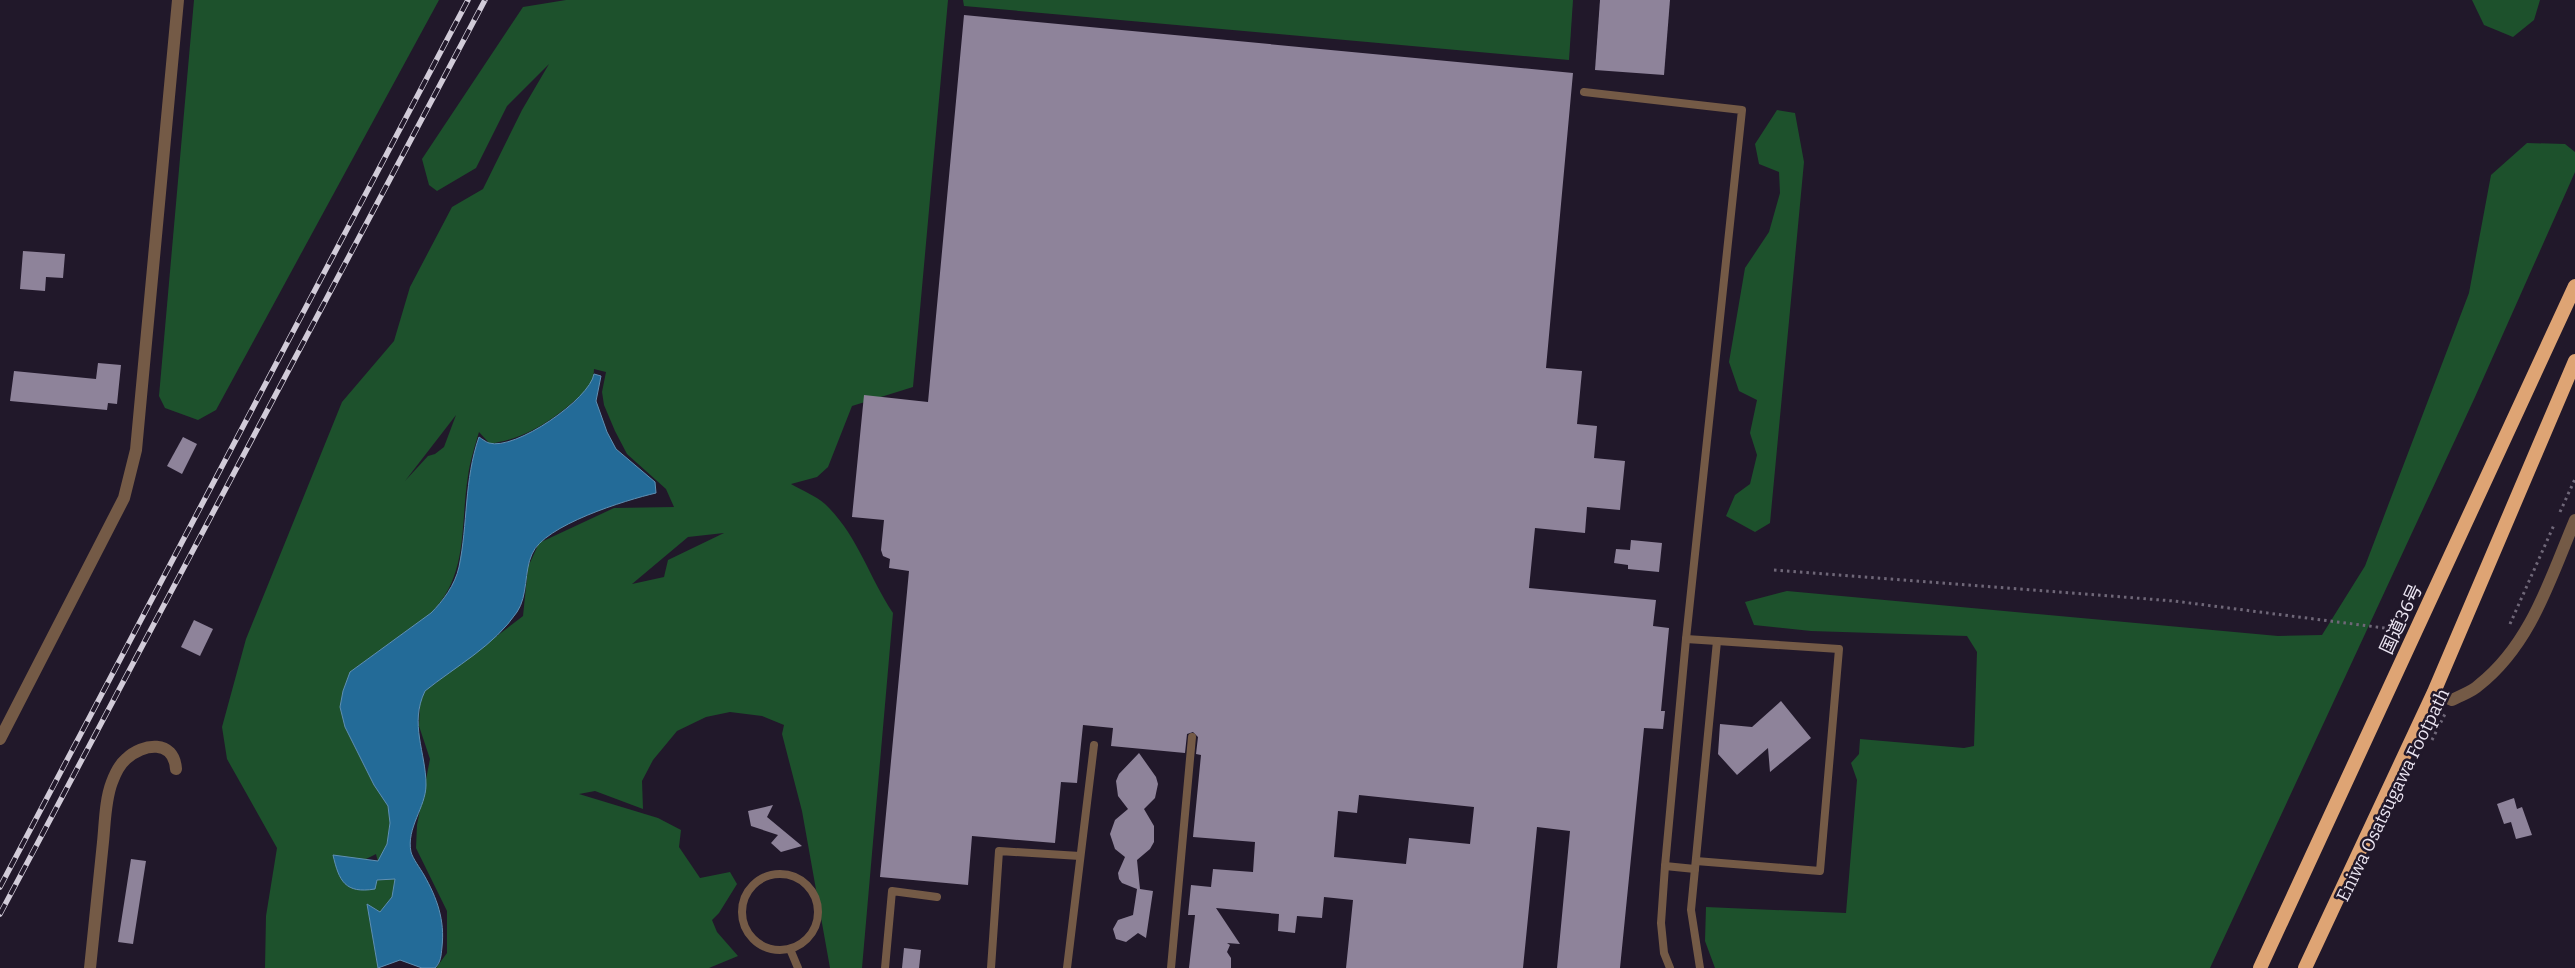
<svg xmlns="http://www.w3.org/2000/svg" width="2575" height="968" viewBox="0 0 2575 968" font-family="Bitter,'Noto Sans JP',serif">
  <style>
    .green { fill: #1d512c; fill-rule: evenodd }
    .water { fill: #236b98; stroke: #5f90b3 }
    .building { fill: #8e839a; fill-rule: evenodd }
    .lines { fill: none; stroke-linecap: round; stroke-linejoin: round }
    .path { stroke: #6f6778; stroke-width: 3; stroke-dasharray: 2.5 4; stroke-linecap: butt }
    .service { stroke: #745a46; stroke-width: 8 }
    .minor { stroke: #745a46; stroke-width: 12 }
    .trunk { stroke: #dea474; stroke-width: 14 }
    .rail-casing { stroke: #d1cbd8; stroke-width: 5.5 }
    .rail { stroke: #21182a; stroke-width: 4; stroke-dasharray: 11; stroke-linecap: butt }
    .labels { text-anchor: middle; dominant-baseline: central; stroke-width: 5; stroke-linejoin: round; paint-order: stroke }
    .street-label { font-size: 18px; fill: #ebe5f2; stroke: #21182a }
  </style>
  <rect width="100%" height="100%" fill="#21182a"/>
  <g class="green">
    <path d="M 194,0 L 439,0 L 216,410 L 198,420 L 165,408 L 159,396 Z"/>
    <path d="M 566,0 L 948,0 L 913,387 L 852,406 L 828,467 L 817,477 L 791,484 C 801,490 816,496 825,504 C 857,534 869,577 893,613 L 862,968 L 830,968 L 802,811 L 782,734 L 784,725 L 762,716 L 730,712 L 706,717 L 677,731 L 653,760 L 642,781 L 643,809 L 595,791 L 579,794 L 658,818 L 681,830 L 679,847 L 700,878 L 730,872 L 737,884 L 719,913 L 712,920 L 717,932 L 738,956 L 709,968 L 436,968 L 447,953 L 447,911 L 416,848 L 417,825 L 430,759 L 419,726 L 420,702 L 425,691 L 523,616 L 528,567 L 539,543 L 614,508 L 674,507 L 666,489 L 627,454 L 615,431 L 604,405 L 602,392 L 606,372 L 594,369 L 593,384 C 562,413 534,437 490,444 L 479,432 C 475,446 470,461 468,476 C 460,525 469,575 431,613 L 350,672 L 343,691 L 340,707 L 345,727 L 374,785 L 388,806 L 390,823 L 387,844 L 378,862 L 376,854 L 350,867 L 377,880 L 395,878 L 392,897 L 380,912 L 367,904 L 378,968 L 265,968 L 266,916 L 277,848 L 227,759 L 222,727 L 246,639 L 342,402 L 394,341 L 410,287 L 452,207 L 483,189 L 522,110 L 549,64 L 507,106 L 476,168 L 437,191 L 429,185 L 422,159 L 523,7 ZM 456,415 L 444,447 L 435,454 L 428,456 L 405,481 ZM 724,533 L 668,560 L 664,577 L 632,584 L 688,537 Z"/>
    <path d="M 963,0 L 1573,0 L 1569,60 L 964,6 Z"/>
    <path d="M 2472,0 L 2540,0 L 2534,20 L 2513,37 L 2484,25 Z"/>
    <path d="M 1777,110 L 1795,113 L 1804,162 L 1770,523 L 1755,532 L 1726,516 L 1735,495 L 1750,484 L 1757,455 L 1750,433 L 1757,400 L 1739,391 L 1729,362 L 1745,268 L 1769,232 L 1780,193 L 1779,172 L 1759,164 L 1755,144 Z"/>
    <path d="M 2527,143 L 2565,144 L 2575,152 L 2575,172 L 2475,397 L 2210,968 L 1715,968 L 1705,941 L 1706,907 L 1846,913 L 1857,780 L 1851,763 L 1859,754 L 1860,739 L 1964,748 L 1974,746 L 1977,652 L 1967,636 L 1811,631 L 1754,625 L 1745,602 L 1787,591 L 2278,636 L 2322,635 L 2365,566 L 2469,293 L 2491,175 Z"/>
  </g>
  <path class="water" d="M 594,374 L 601,376 L 596,401 L 607,432 L 616,449 L 655,482 L 656,493 C 626,500 544,525 532,554 C 524,571 528,596 517,612 C 494,646 456,666 425,691 C 409,724 426,752 426,785 C 426,807 406,828 411,852 C 413,859 420,868 424,875 C 437,898 445,920 442,947 C 441,956 441,962 435,968 L 422,968 L 400,960 L 378,968 L 367,904 L 380,912 L 392,897 L 395,879 L 377,880 L 375,889 C 345,894 339,881 333,855 L 378,861 L 387,844 L 390,823 L 388,806 L 374,785 L 345,727 L 340,707 L 343,691 L 350,672 L 431,613 C 443,601 455,585 459,567 C 468,524 464,480 479,437 C 482,439 486,442 489,443 C 515,451 590,399 594,374 Z"/>
  <g class="building">
    <path d="M 1600,0 L 1670,0 L 1664,75 L 1595,70 Z"/>
    <path d="M 964,15 L 1573,73 L 1546,368 L 1582,371 L 1577,424 L 1597,426 L 1594,458 L 1625,461 L 1620,510 L 1587,507 L 1585,533 L 1535,528 L 1529,588 L 1656,600 L 1653,626 L 1669,628 L 1661,711 L 1665,711 L 1663,729 L 1644,728 L 1620,968 L 1557,968 L 1570,831 L 1537,827 L 1523,968 L 1346,968 L 1353,900 L 1324,897 L 1322,918 L 1297,916 L 1295,933 L 1278,931 L 1279,914 L 1216,908 L 1240,944 L 1227,943 L 1230,945 L 1227,952 L 1231,958 L 1231,968 L 1189,968 L 1195,915 L 1188,915 L 1191,885 L 1211,887 L 1213,869 L 1253,872 L 1255,842 L 1193,837 L 1201,755 L 1196,754 L 1198,737 L 1193,732 L 1187,734 L 1185,753 L 1111,746 L 1113,728 L 1083,725 L 1077,783 L 1061,782 L 1055,843 L 972,836 L 968,885 L 880,877 L 909,571 L 889,568 L 890,559 L 883,556 L 881,550 L 884,520 L 852,517 L 864,395 L 928,402 ZM 1359,795 L 1474,807 L 1470,844 L 1409,838 L 1406,864 L 1334,857 L 1338,811 L 1357,813 Z"/>
    <path d="M 23,251 L 65,254 L 63,278 L 46,277 L 45,291 L 20,289 Z"/>
    <path d="M 98,363 L 121,365 L 117,404 L 108,403 L 107,410 L 10,401 L 14,371 L 96,379 Z"/>
    <path d="M 183,437 L 197,444 L 182,474 L 167,466 Z"/>
    <path d="M 1631,540 L 1662,543 L 1659,572 L 1628,569 L 1628,565 L 1614,563 L 1616,549 L 1630,550 Z"/>
    <path d="M 194,620 L 213,629 L 200,656 L 181,647 Z"/>
    <path d="M 1781,701 L 1811,738 L 1770,772 L 1768,748 L 1737,775 L 1718,754 L 1720,724 L 1752,727 Z"/>
    <path d="M 1139,753 L 1156,777 L 1158,784 L 1155,798 L 1144,809 L 1154,826 L 1154,842 L 1150,849 L 1137,860 L 1140,889 L 1153,891 L 1146,938 L 1138,933 L 1126,942 L 1116,939 L 1113,929 L 1118,920 L 1133,915 L 1137,889 L 1122,883 L 1119,879 L 1118,873 L 1125,857 L 1115,849 L 1110,834 L 1115,820 L 1128,809 L 1118,796 L 1116,781 L 1119,774 Z"/>
    <path d="M 2514,798 L 2517,809 L 2522,807 L 2532,835 L 2516,839 L 2511,822 L 2504,824 L 2497,804 Z"/>
    <path d="M 773,805 L 767,817 L 802,846 L 781,852 L 771,843 L 778,835 L 751,826 L 748,811 Z"/>
    <path d="M 131,859 L 146,861 L 133,944 L 118,942 Z"/>
    <path d="M 904,948 L 921,950 L 919,968 L 902,968 Z"/>
  </g>
  <g class="lines">
    <g class="path">
      <path d="M 2560,512 L 2575,479"/>
      <path d="M 1774,570 L 2174,601 L 2400,630"/>
      <path d="M 2510,624 L 2554,525"/>
      <path d="M 2432,740 L 2446,712"/>
    </g>
    <g class="service">
      <path d="M 1584,92 L 1742,110 L 1686,639 L 1665,866 L 1661,923 L 1664,953 L 1670,968"/>
      <path d="M 1686,639 L 1717,641 L 1691,910 L 1700,968"/>
      <path d="M 1696,861 L 1820,871 L 1839,649 L 1717,641"/>
      <path d="M 1665,866 L 1695,869"/>
      <circle cx="780" cy="912" r="38"/>
      <path d="M 790,949 L 798,968"/>
      <path d="M 885,968 L 892,891 L 937,897"/>
      <path d="M 991,968 L 999,851 L 1080,856"/>
      <path d="M 1067,968 L 1094,745"/>
      <path d="M 1171,968 L 1192,737"/>
    </g>
    <g class="minor">
      <path d="M 2434,692 L 2452,700 C 2461,695 2472,692 2479,685 C 2531,644 2550,579 2575,520"/>
      <path d="M 0,739 L 124,498 L 136,450 L 178,0"/>
      <path d="M 90,968 C 94,926 99,884 103,842 C 105,823 105,800 112,782 C 115,774 119,765 126,759 C 143,743 174,739 176,769"/>
    </g>
    <g class="trunk">
      <path d="M 2260,968 L 2575,286"/>
      <path d="M 2305,968 L 2434,692 L 2575,361"/>
    </g>
    <defs>
      <g id="rail">
        <path d="M 0,887 L 468,0"/>
        <path d="M 0,914 L 485,0"/>
      </g>
    </defs>
    <use href="#rail" class="rail-casing"/>
    <use href="#rail" class="rail"/>
  </g>
  <g class="labels">
    <g class="street-label">
      <text transform="translate(2401 619) rotate(-65)">国道36号</text>
      <text transform="translate(2393 795) rotate(-64)">Eniwa Osatsugawa Footpath</text>
    </g>
  </g>
</svg>
